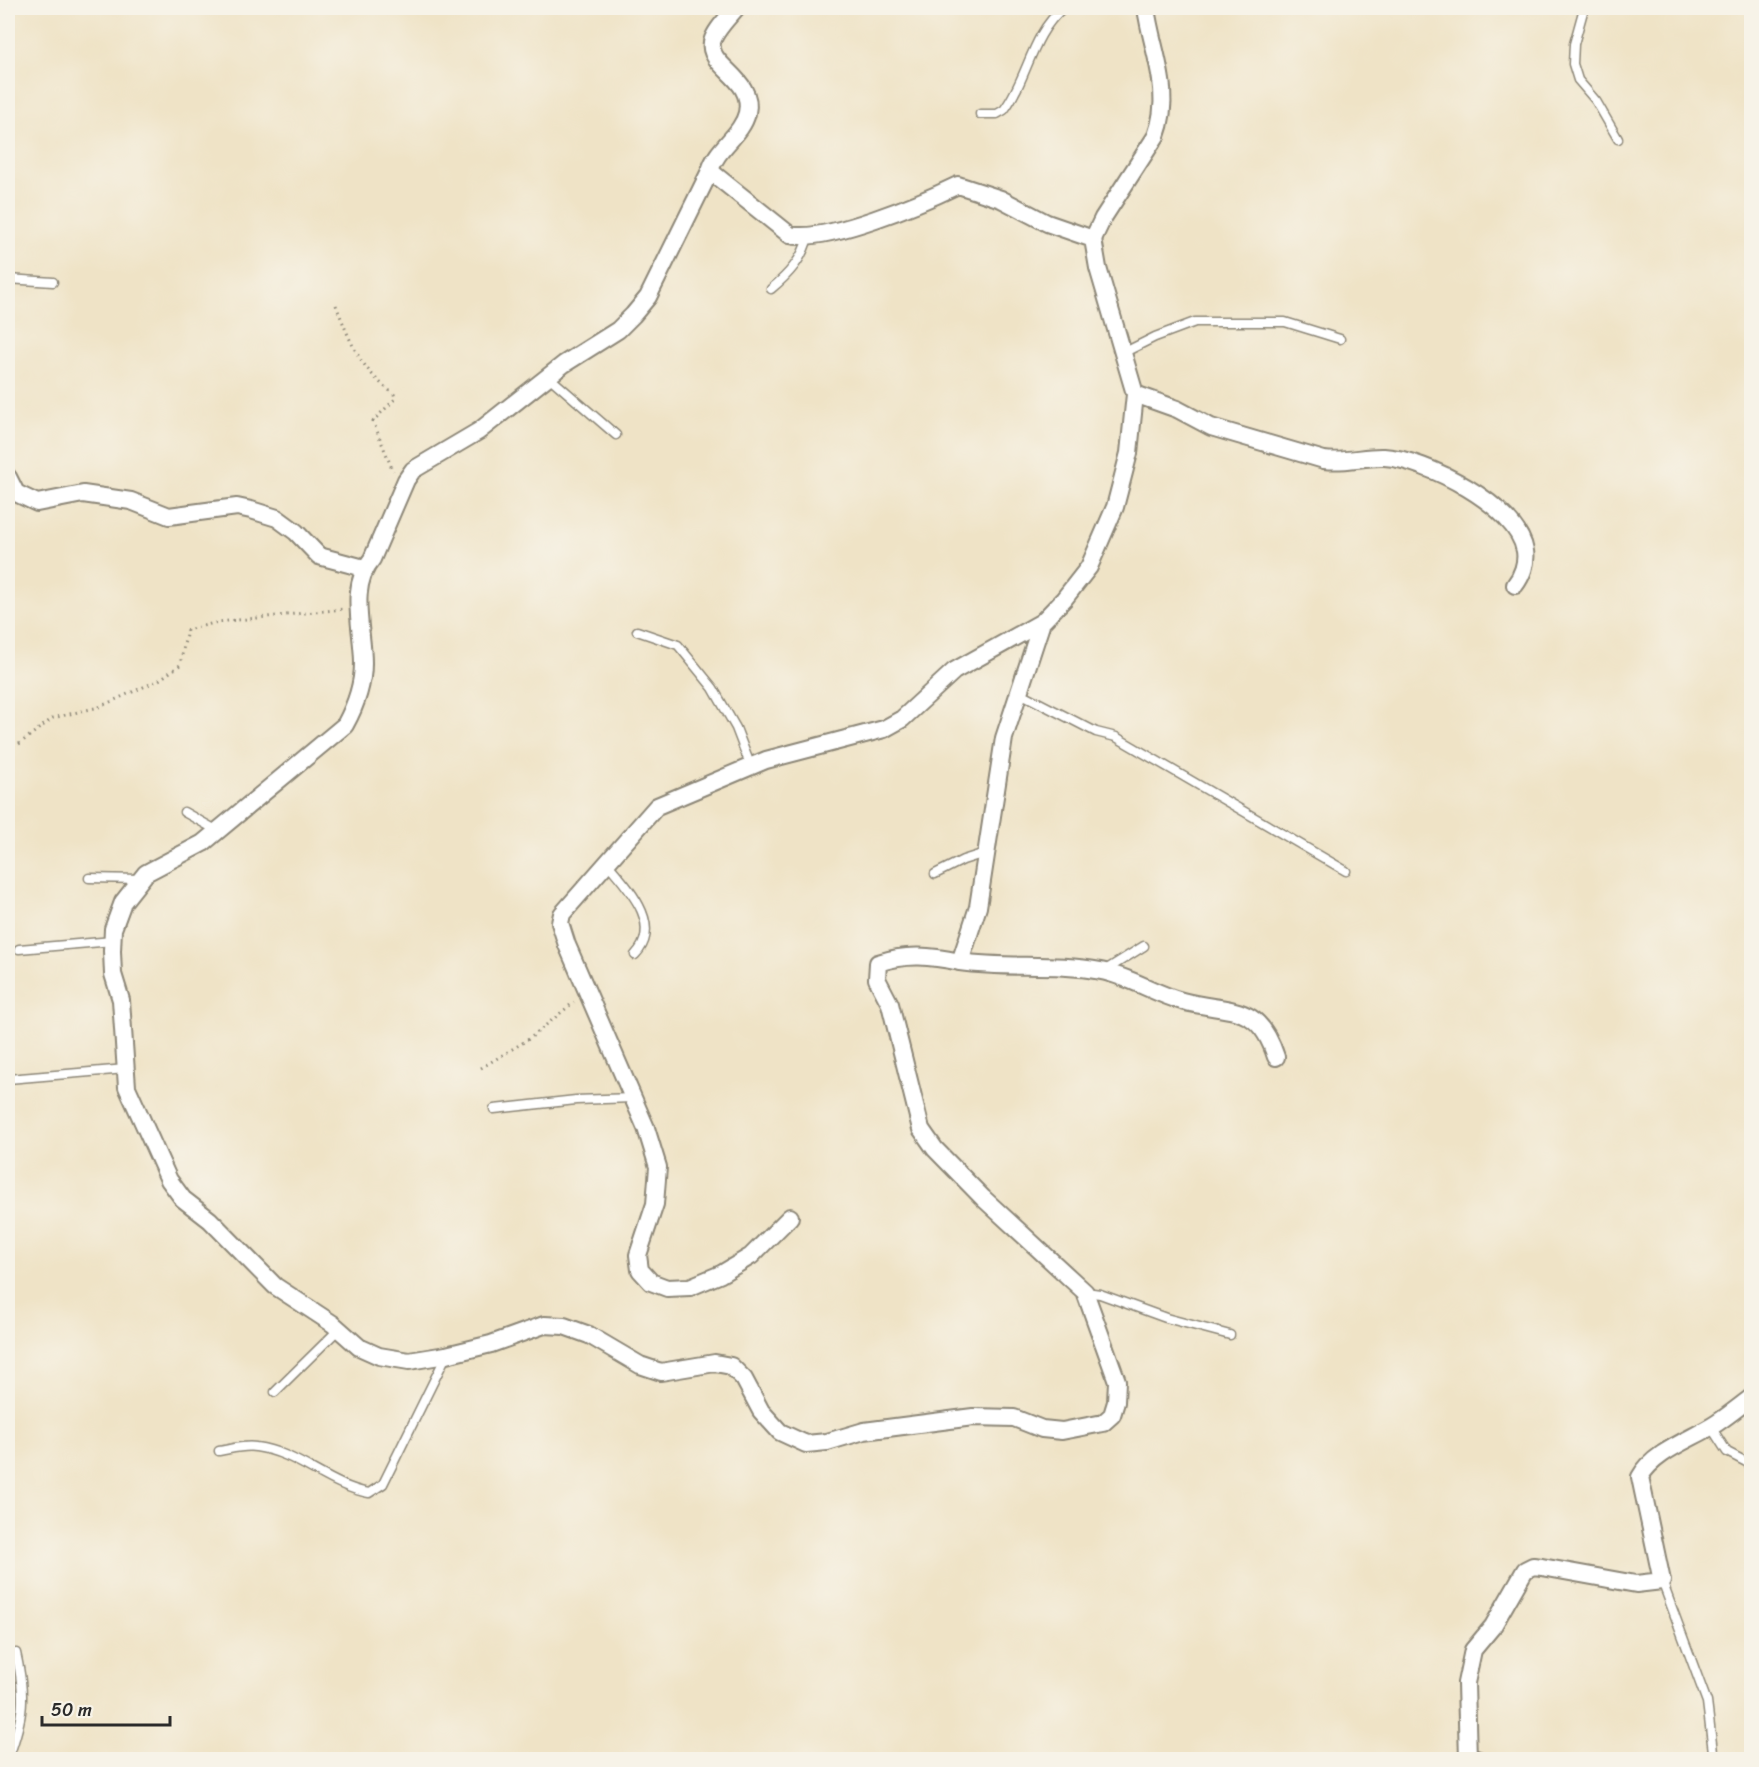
<svg xmlns="http://www.w3.org/2000/svg" width="1759" height="1767" viewBox="0 0 1759 1767" font-family="Sriracha,sans-serif">
  <style>
    .lines { fill: none; stroke-linecap: round; stroke-linejoin: round }
    .lane-casing { stroke: #8d8778; stroke-width: 11 }
    .street-casing { stroke: #8d8778; stroke-width: 20 }
    .path { stroke: #8d8778; stroke-width: 3; stroke-dasharray: 1.5 4.5; stroke-linecap: butt }
    .lane { stroke: #fff; stroke-width: 8 }
    .street { stroke: #fff; stroke-width: 16 }
  </style>
  <rect width="100%" height="100%" fill="#f7f3e8"/>
  <filter id="ink" filterUnits="userSpaceOnUse"><feTurbulence type="fractalNoise" baseFrequency=".0167" numOctaves="2"/><feDisplacementMap in="SourceGraphic" scale="12" xChannelSelector="R" yChannelSelector="G"/><feConvolveMatrix kernelMatrix="1 2 1 2 8 2 1 2 1" color-interpolation-filters="sRGB"/></filter>
  <filter id="wash" filterUnits="userSpaceOnUse"><feTurbulence type="fractalNoise" baseFrequency=".008" numOctaves="4" result="noise"/><feDisplacementMap in="SourceGraphic" scale="24" xChannelSelector="R" yChannelSelector="G"/><feGaussianBlur stdDeviation="1.35" result="paint"/><feColorMatrix in="noise" values="0 0 0 0 0 0 0 0 0 0 0 0 0 0 0 0 0 1.4 0 .05"/><feComposite in="paint" operator="in"/></filter>
  <g filter="url(#wash)">
    <rect width="100%" height="100%" fill="#efe3c6"/>
  </g>
  <g filter="url(#ink)">
    <g class="lines">
      <defs>
        <g id="lane">
          <path d="M 1584,8 L 1574,44 L 1573,64 L 1578,80 L 1596,101 L 1618,139"/>
          <path d="M 980,114 L 997,114 L 1004,110 C 1028,78 1031,35 1063,8"/>
          <path d="M 8,279 L 53,282"/>
          <path d="M 771,289 C 789,274 802,260 808,237"/>
          <path d="M 1123,353 L 1155,337 L 1195,322 L 1285,322 L 1340,339"/>
          <path d="M 549,377 L 616,435"/>
          <path d="M 637,631 L 678,645 L 713,688 L 736,728 L 751,767"/>
          <path d="M 1020,693 L 1096,732 L 1116,737 L 1346,871"/>
          <path d="M 184,812 L 218,831"/>
          <path d="M 608,864 C 628,888 664,925 635,955"/>
          <path d="M 935,874 L 963,860 L 985,853"/>
          <path d="M 89,878 L 140,879"/>
          <path d="M 19,949 L 113,941"/>
          <path d="M 1104,971 L 1144,946"/>
          <path d="M 8,1079 L 126,1069"/>
          <path d="M 494,1109 L 576,1100 L 633,1098"/>
          <path d="M 1086,1292 L 1100,1294 L 1166,1318 L 1230,1335"/>
          <path d="M 275,1392 L 339,1329"/>
          <path d="M 1711,1427 L 1727,1452 L 1752,1465"/>
          <path d="M 219,1451 C 231,1449 244,1445 256,1447 C 297,1452 329,1486 369,1493 L 383,1484 L 446,1356"/>
          <path d="M 1662,1581 L 1707,1702 L 1714,1760"/>
          <path d="M 1468,1751 L 1491,1760"/>
          <path d="M 8,1759 C 24,1716 26,1697 16,1653"/>
          <path d="M 1749,1760 L 1752,1756"/>
        </g>
        <g id="street">
          <path d="M 710,171 C 716,148 742,135 747,113 C 755,78 707,67 712,42 C 715,30 729,17 736,8"/>
          <path d="M 1093,239 L 1103,218 L 1156,136 C 1173,91 1152,52 1146,8"/>
          <path d="M 1135,394 L 1177,409 L 1211,427 L 1324,460 C 1346,463 1364,456 1384,457 C 1425,459 1518,506 1525,551 C 1527,563 1522,576 1515,585"/>
          <path d="M 8,477 L 16,493 L 37,503 L 83,494 L 131,501 L 169,516 L 237,507 L 251,510 L 277,518 L 296,532 L 319,556 L 364,568"/>
          <path d="M 960,962 C 1007,969 1054,962 1101,971 C 1129,976 1155,994 1182,1001 C 1231,1014 1258,1001 1276,1057"/>
          <path d="M 790,1217 L 751,1256 L 721,1274 L 690,1287 L 667,1288 L 651,1282 L 640,1270 L 638,1255 L 655,1204 L 658,1167 L 646,1128 L 567,945 L 560,923 L 562,914 L 657,806 L 766,760 L 884,729 L 902,719 L 954,671 L 1042,622 L 1064,599 L 1089,567 L 1115,507 L 1129,453 L 1135,394 L 1098,268 L 1093,239 L 1047,223 L 1001,199 L 958,185 C 923,202 826,243 790,235 L 710,171 L 648,297 L 633,315 L 618,330 L 564,364 L 479,431 L 413,470 L 406,480 L 372,559 C 348,587 363,629 363,663 C 363,686 356,705 345,725 L 203,843 L 146,873 L 123,902 L 113,929 L 112,951 L 113,974 L 121,1000 L 127,1087 L 169,1180 L 183,1199 L 210,1220 L 275,1286 L 333,1324 L 359,1347 L 379,1356 L 409,1361 L 446,1355 L 491,1344 L 544,1325 L 564,1326 L 589,1335 L 640,1365 L 661,1372 L 715,1363 L 731,1366 L 744,1379 L 761,1411 L 780,1432 L 806,1444 L 827,1442 L 864,1431 L 973,1417 L 1014,1418 L 1042,1429 L 1062,1431 L 1103,1423 L 1112,1415 L 1116,1402 L 1117,1381 L 1085,1292 L 983,1198 L 935,1149 L 921,1129 L 890,1004 L 877,979 L 878,963 C 907,953 931,956 960,962 L 978,907 L 1004,738 L 1042,622"/>
          <path d="M 1468,1760 L 1466,1683 L 1473,1650 L 1493,1626 L 1525,1570 L 1533,1566 L 1542,1567 L 1636,1584 L 1662,1581 L 1640,1477 C 1654,1451 1693,1439 1717,1423 C 1729,1415 1740,1406 1752,1397"/>
        </g>
      </defs>
      <use href="#lane" class="lane-casing"/>
      <use href="#street" class="street-casing"/>
      <g class="path">
        <path d="M 336,305 C 351,344 360,369 394,394 L 395,399 L 373,421 L 393,471"/>
        <path d="M 19,744 L 53,718 L 99,707 L 159,680 L 180,665 L 187,630 L 218,622 L 344,609"/>
        <path d="M 481,1068 L 529,1039 L 574,1002"/>
      </g>
      <use href="#lane" class="lane"/>
      <use href="#street" class="street"/>
    </g>
  </g>
  <rect width="1759" height="1767" fill="none" stroke="#f7f3e8" stroke-width="30"/>
  <path d="M42 1716v9h128v-9" fill="none" stroke="#2b2b2b" stroke-width="3"/>
  <text x="51" y="1716" font-size="18" fill="#2b2b2b" stroke="#f7f3e8" stroke-width="4.5" paint-order="stroke">50 m</text>
</svg>
